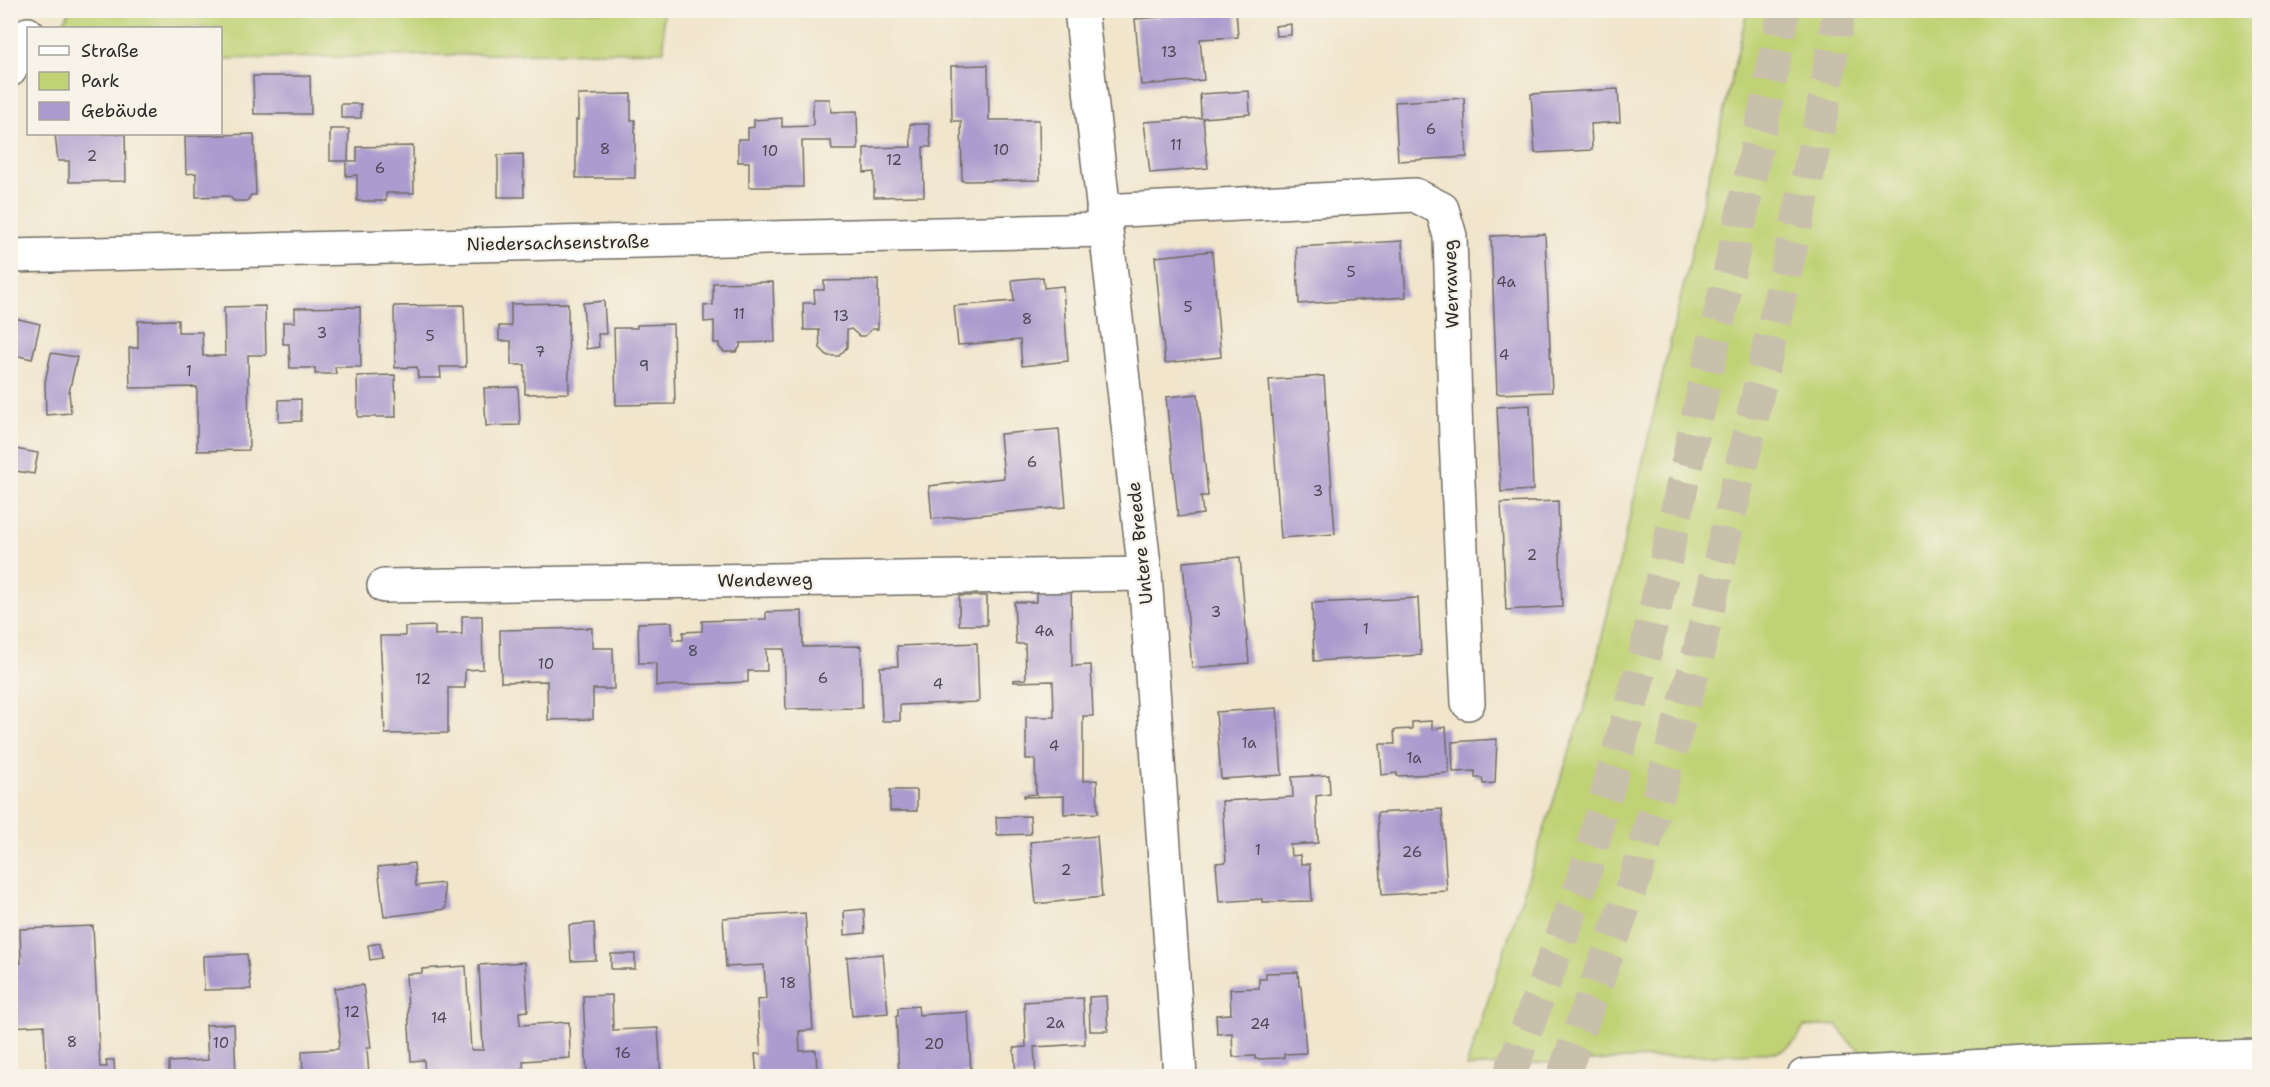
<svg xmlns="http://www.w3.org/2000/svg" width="2270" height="1087" viewBox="0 0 2270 1087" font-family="'Shantell Sans',sans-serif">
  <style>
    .green { fill: #c0d275; stroke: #767e50; stroke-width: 1.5 }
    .building { fill: #ab9bce }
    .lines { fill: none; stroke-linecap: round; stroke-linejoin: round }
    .highway-tunnel { stroke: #c9c0ac; stroke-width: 33; stroke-dasharray: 33 16; stroke-linecap: butt }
    .minor-casing { stroke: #706c63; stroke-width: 36 }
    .minor { stroke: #fff; stroke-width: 33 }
    .labels { text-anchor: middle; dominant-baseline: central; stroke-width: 4.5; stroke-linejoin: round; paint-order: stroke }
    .number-label { font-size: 15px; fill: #4b4754 }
    .street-label { font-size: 18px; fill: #2b2b2b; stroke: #f7f3e8 }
  </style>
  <rect width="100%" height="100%" fill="#f7f3e8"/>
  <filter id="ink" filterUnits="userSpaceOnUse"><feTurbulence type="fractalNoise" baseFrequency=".0167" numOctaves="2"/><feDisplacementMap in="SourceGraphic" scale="12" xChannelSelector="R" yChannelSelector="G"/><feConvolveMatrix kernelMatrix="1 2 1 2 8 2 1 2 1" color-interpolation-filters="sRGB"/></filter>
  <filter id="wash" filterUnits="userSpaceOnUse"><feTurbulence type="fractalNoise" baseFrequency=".008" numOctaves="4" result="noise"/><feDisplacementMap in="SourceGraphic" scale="24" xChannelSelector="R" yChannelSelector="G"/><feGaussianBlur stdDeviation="1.35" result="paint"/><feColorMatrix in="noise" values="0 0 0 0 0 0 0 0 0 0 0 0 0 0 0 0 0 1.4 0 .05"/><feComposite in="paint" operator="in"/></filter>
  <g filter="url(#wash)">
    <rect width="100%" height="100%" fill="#f1e5cc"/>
    <g class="green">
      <path d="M 70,11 L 663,11 L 664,51 L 221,59 L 220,28 L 59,28 Z"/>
      <path d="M 1747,11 L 2259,11 L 2259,1050 L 1866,1052 C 1851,1046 1845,1039 1838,1025 L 1804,1027 C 1797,1041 1791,1048 1777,1052 L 1466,1067 L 1589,693 Z"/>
    </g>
    <g id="blocks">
      <g class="building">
        <path d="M 973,10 L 1026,10 L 1026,13 L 973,18 Z"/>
        <path d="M 1158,10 L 1176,10 L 1176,15 L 1187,14 L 1187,10 L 1236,10 L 1238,37 L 1200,39 L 1204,80 L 1141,85 L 1135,19 L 1159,17 Z"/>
        <path d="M 1291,24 L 1291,35 L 1276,36 L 1275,26 Z"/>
        <path d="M 988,65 L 989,120 L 1039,120 L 1040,180 L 962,181 L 961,121 L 952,121 L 951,66 Z"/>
        <path d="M 253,76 L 310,76 L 311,114 L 254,114 Z"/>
        <path d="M 1618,89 L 1620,122 L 1591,124 L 1592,150 L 1535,153 L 1531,94 Z"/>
        <path d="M 1249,91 L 1250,114 L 1203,118 L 1208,168 L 1150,173 L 1144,122 L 1201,118 L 1200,94 Z"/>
        <path d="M 631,94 L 631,120 L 635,120 L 635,178 L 576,178 L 576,120 L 578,120 L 578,95 Z"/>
        <path d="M 1464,98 L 1467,157 L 1398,161 L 1395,102 Z"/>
        <path d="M 813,99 L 830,99 L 831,112 L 857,111 L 858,150 L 832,150 L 831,141 L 802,141 L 803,187 L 749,187 L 749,162 L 738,162 L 738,139 L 748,139 L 748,128 L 754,127 L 754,120 L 782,118 L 782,127 L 813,126 Z"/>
        <rect x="341" y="104" width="20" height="14"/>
        <path d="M 910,124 L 929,124 L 931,147 L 923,147 L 924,196 L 874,197 L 874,172 L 864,173 L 864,148 L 911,147 Z"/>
        <path d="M 330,129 L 349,129 L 348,161 L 357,161 L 357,147 L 413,146 L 414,193 L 386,193 L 386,201 L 357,201 L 357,175 L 346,176 L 346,161 L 330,161 Z"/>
        <path d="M 55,134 L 125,134 L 126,181 L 69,182 L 69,161 L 58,161 Z"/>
        <path d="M 254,134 L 256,195 L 251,195 L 247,201 L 234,201 L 229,196 L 196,197 L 196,173 L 186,174 L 185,136 Z"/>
        <path d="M 523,154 L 524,197 L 498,197 L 498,155 Z"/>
        <path d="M 1545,234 L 1552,392 L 1497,394 L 1491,236 Z"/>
        <path d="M 1402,241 L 1406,297 L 1299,304 L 1296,247 Z"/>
        <path d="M 1212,251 L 1221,357 L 1165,363 L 1155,257 Z"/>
        <path d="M 1043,277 L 1044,288 L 1063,286 L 1068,361 L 1022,366 L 1020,340 L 958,345 L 954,306 L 1014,301 L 1012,280 Z"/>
        <path d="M 878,280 L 878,329 L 872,329 L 865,336 L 859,336 L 851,329 L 847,330 L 847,347 L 839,356 L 828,356 L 820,348 L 819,330 L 804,330 L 803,303 L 815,303 L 814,290 L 824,290 L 824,281 Z"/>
        <path d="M 773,282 L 775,342 L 740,343 L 740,347 L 736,352 L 724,352 L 719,347 L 719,343 L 714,343 L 714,321 L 704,322 L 704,306 L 713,305 L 713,283 Z"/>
        <path d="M 604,301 L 606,334 L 598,334 L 599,347 L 586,349 L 583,303 Z"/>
        <path d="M 568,303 L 569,393 L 525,394 L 525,365 L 511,365 L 511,341 L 499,341 L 499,326 L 511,326 L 511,304 Z"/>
        <path d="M 464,305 L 466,367 L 440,367 L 441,378 L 418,378 L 417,367 L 395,368 L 394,306 Z"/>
        <path d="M 265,306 L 266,355 L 248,355 L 249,450 L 197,451 L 197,387 L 130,388 L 129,348 L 138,348 L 138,321 L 178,320 L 178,332 L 202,332 L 203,356 L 225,356 L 224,307 Z"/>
        <path d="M 360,307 L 361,367 L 335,367 L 336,374 L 315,374 L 315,368 L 290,368 L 289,344 L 283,344 L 283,322 L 295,322 L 295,308 Z"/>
        <path d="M 10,317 L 40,324 L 32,359 L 10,354 Z"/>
        <path d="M 673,324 L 675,404 L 616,405 L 614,328 L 637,328 L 637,325 Z"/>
        <path d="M 51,353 L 77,357 L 69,392 L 71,413 L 46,415 L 45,382 Z"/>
        <path d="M 395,375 L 396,417 L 358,417 L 357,376 Z"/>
        <path d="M 1324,376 L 1335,534 L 1281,538 L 1269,380 Z"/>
        <path d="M 518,387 L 520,425 L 486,426 L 484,388 Z"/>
        <path d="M 1198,394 L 1208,496 L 1201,496 L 1203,514 L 1178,517 L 1166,397 Z"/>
        <path d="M 301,399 L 301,421 L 279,422 L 279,400 Z"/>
        <path d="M 1530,405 L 1533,490 L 1501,492 L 1497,407 Z"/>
        <path d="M 1059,429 L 1066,507 L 932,519 L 929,486 L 1004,478 L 1000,434 Z"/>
        <path d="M 10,448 L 38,453 L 34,474 L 10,470 Z"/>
        <path d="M 1558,501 L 1562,607 L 1506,610 L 1501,503 Z"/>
        <path d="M 1240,557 L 1249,663 L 1192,668 L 1183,562 Z"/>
        <path d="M 1071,583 L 1072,666 L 1091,665 L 1093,716 L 1083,716 L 1083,781 L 1097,780 L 1098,813 L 1064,814 L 1064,796 L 1024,797 L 1024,795 L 1036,794 L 1035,759 L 1026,759 L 1026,717 L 1054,717 L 1053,681 L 1013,682 L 1013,680 L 1026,679 L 1025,644 L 1016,644 L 1014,602 L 1036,602 L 1036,584 Z"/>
        <rect x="959" y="596" width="28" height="29"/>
        <path d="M 1418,598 L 1421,655 L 1314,661 L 1312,603 Z"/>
        <path d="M 802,611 L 803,647 L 861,646 L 862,708 L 786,709 L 784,649 L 766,649 L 767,671 L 748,671 L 748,682 L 656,686 L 656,663 L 639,663 L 638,623 L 672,622 L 673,640 L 683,640 L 683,632 L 702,631 L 702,621 L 766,619 L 766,612 Z"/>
        <path d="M 462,616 L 482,616 L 483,669 L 465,670 L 465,688 L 448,688 L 448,733 L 385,734 L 380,636 L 405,636 L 405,627 L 435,626 L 435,635 L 462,634 Z"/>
        <path d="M 592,628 L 592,648 L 613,648 L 614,689 L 593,689 L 593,719 L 548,720 L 547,681 L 501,682 L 500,630 Z"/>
        <path d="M 977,643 L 979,702 L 900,705 L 900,721 L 882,721 L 880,667 L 898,666 L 897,646 Z"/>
        <path d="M 1277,708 L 1282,775 L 1221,779 L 1216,712 Z"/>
        <path d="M 1432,721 L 1432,729 L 1446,727 L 1449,773 L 1397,776 L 1397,773 L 1382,775 L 1380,744 L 1395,744 L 1394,730 L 1412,729 L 1412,722 Z"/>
        <path d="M 1497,739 L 1495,783 L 1483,784 L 1482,778 L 1475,778 L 1475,771 L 1453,772 L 1452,742 Z"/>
        <path d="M 1329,775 L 1330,794 L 1316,796 L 1318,843 L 1290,845 L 1291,856 L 1300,855 L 1301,864 L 1310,864 L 1312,901 L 1262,902 L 1262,899 L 1219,902 L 1216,863 L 1226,862 L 1222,801 L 1293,797 L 1292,777 Z"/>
        <rect x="890" y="790" width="27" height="21"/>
        <path d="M 1442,809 L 1447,891 L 1382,895 L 1377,813 Z"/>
        <path d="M 1030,816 L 1031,834 L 997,835 L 996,817 Z"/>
        <path d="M 1097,836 L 1102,897 L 1036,904 L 1030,842 Z"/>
        <path d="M 414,863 L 416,886 L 443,883 L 446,909 L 384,917 L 378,867 Z"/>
        <path d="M 864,909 L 865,933 L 845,935 L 844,911 Z"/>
        <path d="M 805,913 L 813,1030 L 799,1031 L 800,1051 L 816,1050 L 817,1076 L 757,1076 L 755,1054 L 761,1054 L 757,1000 L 766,999 L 764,965 L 726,967 L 723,918 Z"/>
        <path d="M 594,923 L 596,960 L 571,961 L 569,925 Z"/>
        <path d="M 93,926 L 100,1067 L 107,1067 L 106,1060 L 114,1060 L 115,1076 L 44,1076 L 44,1073 L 46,1073 L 44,1025 L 10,1027 L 10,963 L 21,963 L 20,929 Z"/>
        <path d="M 380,943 L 382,958 L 370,960 L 368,945 Z"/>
        <path d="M 247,954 L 251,989 L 204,990 L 203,956 Z"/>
        <rect x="611" y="954" width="24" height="15"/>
        <path d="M 883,954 L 888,1013 L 852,1016 L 847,957 Z"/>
        <path d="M 525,962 L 528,1011 L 519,1012 L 520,1025 L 569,1022 L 570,1058 L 523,1061 L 524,1076 L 425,1076 L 424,1060 L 411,1061 L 406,974 L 422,973 L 422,969 L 466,966 L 471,1050 L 483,1050 L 479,965 Z"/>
        <path d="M 1298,972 L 1299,986 L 1301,986 L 1306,1053 L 1284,1054 L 1284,1058 L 1255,1059 L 1255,1056 L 1233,1057 L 1232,1033 L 1217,1034 L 1216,1015 L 1231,1014 L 1230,989 L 1259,988 L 1259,979 L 1266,979 L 1266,973 Z"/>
        <path d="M 363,985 L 371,1048 L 367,1048 L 369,1076 L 303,1076 L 302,1051 L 338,1049 L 340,1035 L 334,988 Z"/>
        <path d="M 612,995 L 613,1030 L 658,1028 L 661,1076 L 587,1076 L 583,996 Z"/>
        <path d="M 1106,996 L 1108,1031 L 1090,1031 L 1089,997 Z"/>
        <path d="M 1083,998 L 1085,1044 L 1034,1047 L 1036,1076 L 1016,1076 L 1014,1048 L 1026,1047 L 1024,1002 Z"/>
        <path d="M 918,1006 L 919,1015 L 968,1012 L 971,1073 L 899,1076 L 896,1016 L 898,1016 L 898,1008 Z"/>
        <path d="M 234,1024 L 236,1076 L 169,1076 L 169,1062 L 208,1060 L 206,1025 Z"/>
      </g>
    </g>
  </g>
  <g filter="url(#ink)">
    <use href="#blocks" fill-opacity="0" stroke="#706c63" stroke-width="1.5"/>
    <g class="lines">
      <g class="highway-tunnel">
        <path d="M 1509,1076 L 1583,880 L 1646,650 L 1764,114 L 1784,10"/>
        <path d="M 1563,1076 L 1636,875 L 1697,659 L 1821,118 L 1839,10"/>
      </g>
      <defs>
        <g id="minor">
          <path d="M 1081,10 L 1145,574 L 1180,1076"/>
          <path d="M 10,70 L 28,34"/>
          <path d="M 1103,211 L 1415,195 L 1442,209 L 1450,236 L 1456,438 L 1468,703"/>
          <path d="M 10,256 L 1105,230"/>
          <path d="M 384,586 L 1145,574"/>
          <path d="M 1804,1076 L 2061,1062 L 2260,1056"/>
        </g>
      </defs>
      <use href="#minor" class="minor-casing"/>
      <use href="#minor" class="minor"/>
    </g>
  </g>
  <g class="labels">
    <g class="number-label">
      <text x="1169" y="52">13</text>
      <text x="1431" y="129">6</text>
      <text x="1176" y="145">11</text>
      <text x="605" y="149">8</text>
      <text x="1001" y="150">10</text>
      <text x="770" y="151">10</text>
      <text x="92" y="156">2</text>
      <text x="894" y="160">12</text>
      <text x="380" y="168">6</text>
      <text x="1351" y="272">5</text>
      <text x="1506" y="282">4a</text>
      <text x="1188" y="307">5</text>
      <text x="739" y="314">11</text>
      <text x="841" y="316">13</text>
      <text x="1027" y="319">8</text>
      <text x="322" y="333">3</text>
      <text x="430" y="336">5</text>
      <text x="540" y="352">7</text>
      <text x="1504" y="355">4</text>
      <text x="644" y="366">9</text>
      <text x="189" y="371">1</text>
      <text x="1032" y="462">6</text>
      <text x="1318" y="491">3</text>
      <text x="1532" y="555">2</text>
      <text x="1216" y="612">3</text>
      <text x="1366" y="629">1</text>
      <text x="1044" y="631">4a</text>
      <text x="693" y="651">8</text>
      <text x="546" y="664">10</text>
      <text x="823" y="678">6</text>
      <text x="423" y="679">12</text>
      <text x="938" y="684">4</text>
      <text x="1249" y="743">1a</text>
      <text x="1054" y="746">4</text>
      <text x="1414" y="758">1a</text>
      <text x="1258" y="850">1</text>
      <text x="1412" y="852">26</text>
      <text x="1066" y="870">2</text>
      <text x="788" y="983">18</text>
      <text x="352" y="1012">12</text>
      <text x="439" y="1018">14</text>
      <text x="1055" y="1023">2a</text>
      <text x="1260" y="1024">24</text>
      <text x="72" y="1042">8</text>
      <text x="221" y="1043">10</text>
      <text x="934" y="1044">20</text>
      <text x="623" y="1053">16</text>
    </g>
    <g class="street-label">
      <text transform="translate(558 243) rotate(-1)">Niedersachsenstraße</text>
      <text transform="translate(1451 284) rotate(-92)">Werraweg</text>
      <text transform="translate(1140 543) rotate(-96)">Untere Breede</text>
      <text transform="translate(765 580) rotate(-1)">Wendeweg</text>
    </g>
  </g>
  <rect width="2270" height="1087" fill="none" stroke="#f7f3e8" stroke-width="36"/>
  <rect x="27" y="27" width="195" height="108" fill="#f7f3e8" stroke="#a5a39c" stroke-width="1.5"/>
  <rect x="39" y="46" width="30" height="9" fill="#ffffff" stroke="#a5a39c" stroke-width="1.5"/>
  <text x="81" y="57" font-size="18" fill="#2b2b2b">Straße</text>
  <rect x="39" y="72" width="30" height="18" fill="#c0d275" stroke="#a5a39c" stroke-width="1.5"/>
  <text x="81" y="87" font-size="18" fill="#2b2b2b">Park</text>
  <rect x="39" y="102" width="30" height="18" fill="#ab9bce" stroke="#a5a39c" stroke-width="1.5"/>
  <text x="81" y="117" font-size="18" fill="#2b2b2b">Gebäude</text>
</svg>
